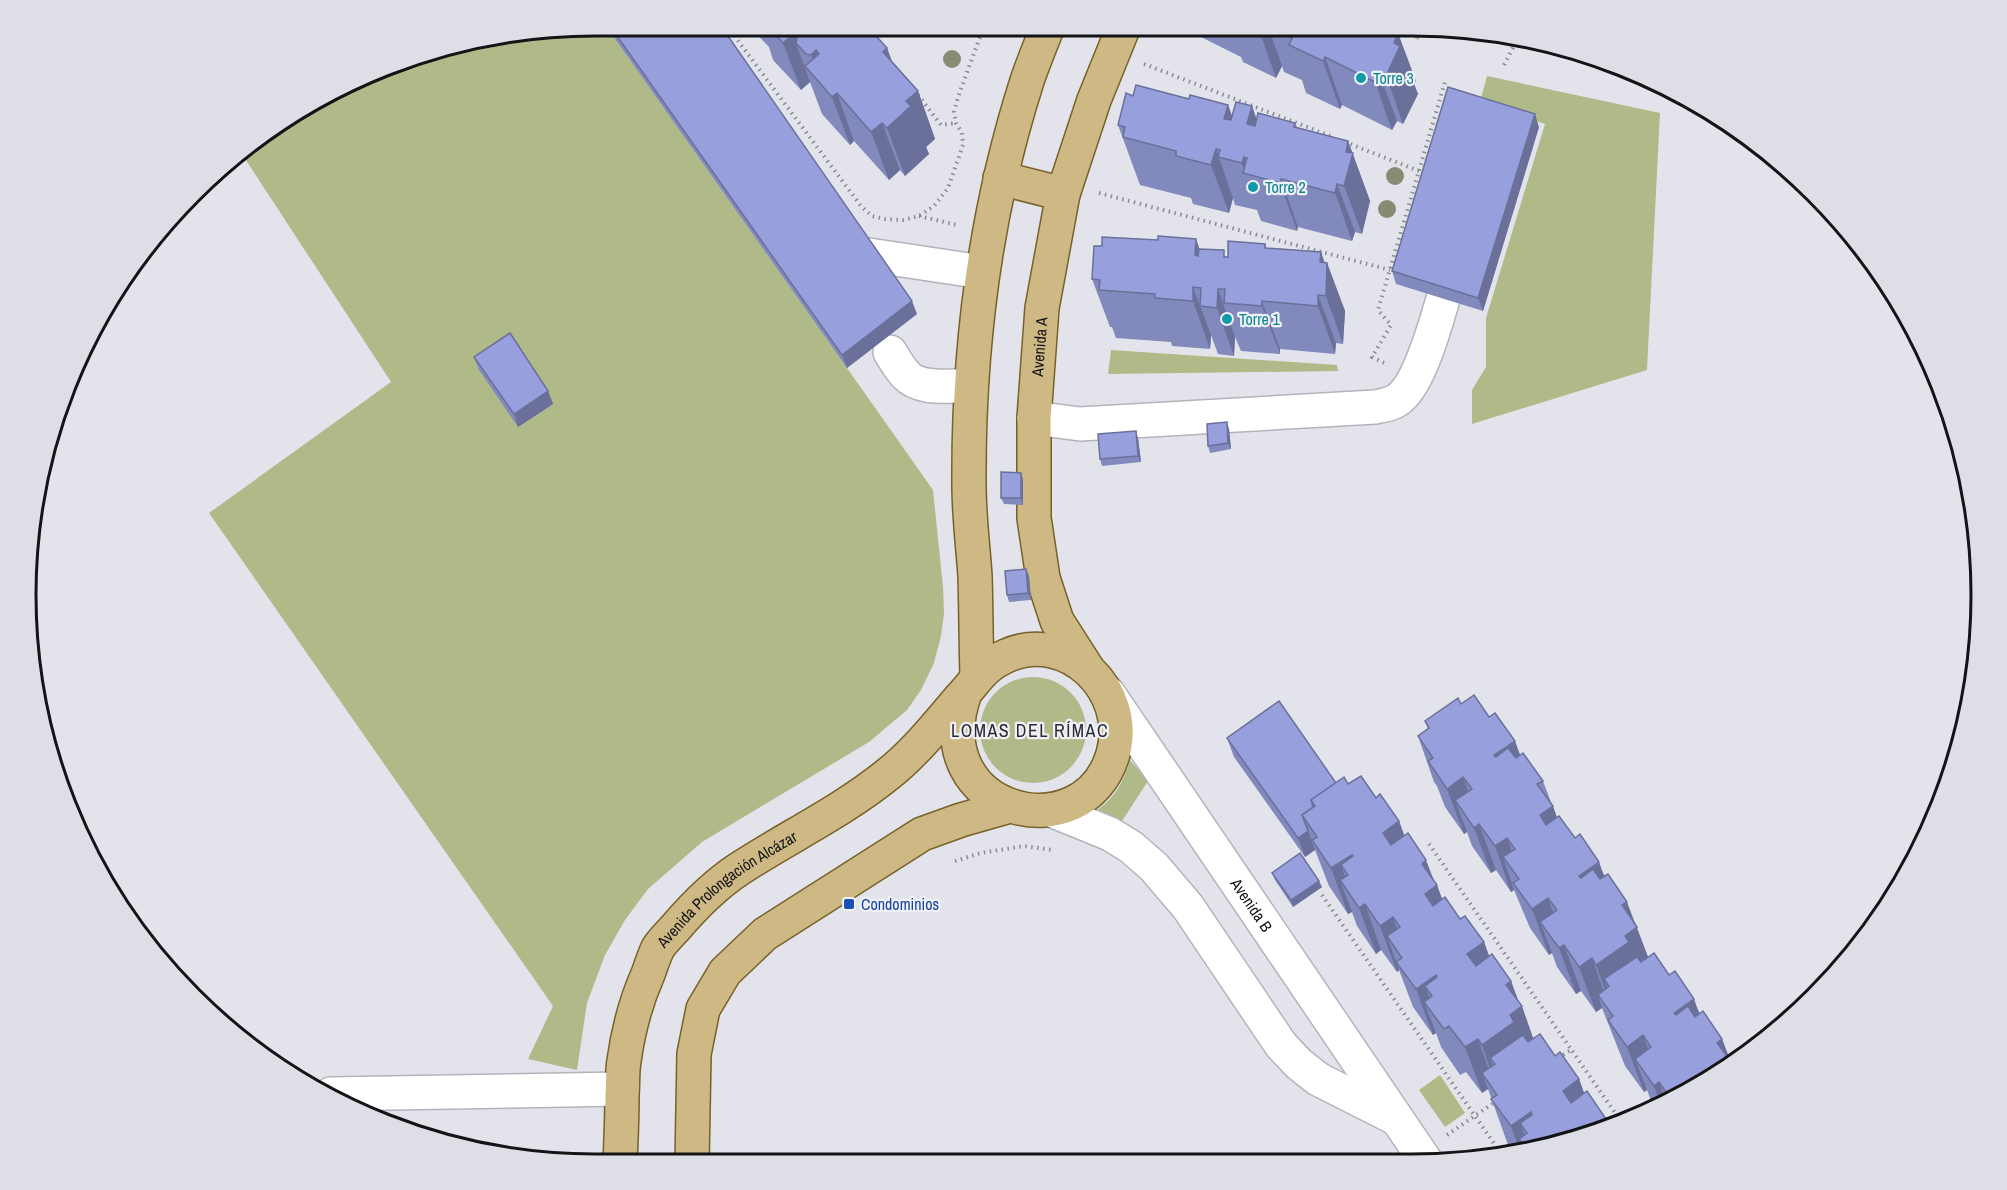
<svg xmlns="http://www.w3.org/2000/svg" width="2007" height="1190" viewBox="0 0 2007 1190" font-family="'Archivo Narrow',sans-serif">
  <style>
    .green { fill: #b0ba89 }
    .lines { fill: none; stroke-linecap: round; stroke-linejoin: round }
    .minor-casing { stroke: #b3b4bb; stroke-width: 36 }
    .major-casing { stroke: #786129; stroke-width: 36 }
    .path { stroke: #8a8b90; stroke-width: 4; stroke-dasharray: 1.5 4.5; stroke-linecap: butt }
    .minor { stroke: #fff; stroke-width: 33 }
    .major { stroke: #ceb985; stroke-width: 33 }
    .tree { fill: #868b73 }
    .wall { fill: #828abd }
    .shaded-wall { fill: #6a709a }
    .building { fill: #97a0dc; stroke: #6a709a; stroke-width: 1.5 }
    .culture-dot { fill: #0f9aa8; stroke: #f0f1f8; stroke-width: 2 }
    .transit-dot { fill: #1a4fb4; stroke: #f0f1f8; stroke-width: 2 }
    .labels { text-anchor: middle; dominant-baseline: central; stroke-width: 4.5; stroke-linejoin: round; paint-order: stroke }
    .culture-label { font-size: 16px; fill: #0d838f; stroke: #f0f1f8; text-anchor: start }
    .street-label { font-size: 16px; fill: #141417; stroke: #f0f1f8 }
    .transit-label { font-size: 16px; fill: #164399; stroke: #f0f1f8; text-anchor: start }
    .neighbourhood-label { font-size: 18px; letter-spacing: 1.5px; fill: #2b2c32; stroke: #f0f1f8 }
    .rim { fill: none; stroke: #141417; stroke-width: 3 }
  </style>
  <rect width="100%" height="100%" fill="#e3e4eb"/>
  <g class="green">
    <path d="M 595,26 L 606,26 L 933,490 L 943,587 L 944,614 L 941,636 L 934,663 L 921,690 L 907,710 L 869,742 L 702,842 L 648,889 L 625,920 L 605,955 L 587,1003 L 577,1070 L 528,1059 L 553,1006 L 209,513 L 391,382 L 240,151 L 249,143 L 412,56 Z"/>
    <path d="M 1397,27 L 1427,27 L 1418,40 Z"/>
    <path d="M 1487,76 L 1660,113 L 1647,370 L 1472,424 L 1472,390 L 1486,367 L 1486,318 L 1545,124 L 1480,102 Z"/>
    <path d="M 1111,350 L 1337,365 L 1338,371 L 1108,374 Z"/>
    <circle cx="1033" cy="730" r="53"/>
    <path d="M 1130,760 L 1148,781 L 1120,824 L 1095,812 C 1116,796 1122,785 1130,760 Z"/>
    <path d="M 1440,1075 L 1465,1113 L 1445,1127 L 1419,1090 Z"/>
  </g>
  <g class="lines">
    <defs>
      <g id="minor">
        <path d="M 840,269 L 854,258 L 869,255 L 982,272"/>
        <path d="M 890,352 C 895,360 900,369 906,375 C 920,391 952,385 971,386"/>
        <path d="M 1034,418 L 1080,424 L 1375,407 C 1385,405 1394,404 1401,397 C 1420,381 1436,323 1443,299"/>
        <path id="s1" d="M 1108,693 L 1427,1163"/>
        <path d="M 1051,810 L 1110,834 L 1131,847 L 1154,867 L 1188,907 L 1281,1045 L 1299,1064 L 1318,1079 L 1395,1118"/>
        <path d="M 331,1094 L 622,1089"/>
      </g>
      <g id="major">
        <path d="M 1000,178 L 1063,194"/>
        <path id="s2" d="M 1087,668 L 1057,621 L 1043,578 L 1034,518 L 1034,418 L 1042,308 L 1063,194 L 1094,100 L 1124,26"/>
        <path d="M 977,676 C 976,643 976,609 975,576 C 973,546 969,516 969,485 C 968,348 985,212 1027,81 C 1033,63 1041,44 1048,26"/>
        <path id="s3" d="M 620,1163 C 621,1141 622,1118 622,1095 C 623,1084 622,1072 624,1061 C 628,1032 636,1001 648,974 C 651,966 654,956 658,948 C 663,940 671,933 677,926 C 695,905 715,885 739,869 C 788,837 841,812 887,775 C 915,753 938,724 961,697 C 977,680 983,666 1006,656 C 1068,628 1131,692 1113,754 C 1084,854 922,813 965,693"/>
        <path d="M 692,1163 L 694,1054 L 703,1009 L 725,972 L 765,934 L 922,834 L 961,820 L 1010,806"/>
      </g>
    </defs>
    <use href="#minor" class="minor-casing"/>
    <use href="#major" class="major-casing"/>
    <g class="path">
      <path d="M 727,26 L 861,206 L 872,216 L 885,219 L 903,220 L 919,216 L 934,206 L 948,188 L 963,145 L 962,133 L 956,123 L 954,112 L 958,97 L 984,26"/>
      <path d="M 1144,64 L 1333,137"/>
      <path d="M 1504,65 L 1517,40"/>
      <path d="M 918,95 L 941,125 L 956,123"/>
      <path d="M 1345,142 L 1419,171"/>
      <path d="M 1099,193 L 1390,270"/>
      <path d="M 919,216 L 957,225"/>
      <path d="M 1384,363 L 1372,357 L 1391,325 L 1378,310 L 1445,82"/>
      <path d="M 1429,844 L 1620,1120"/>
      <path d="M 955,861 L 981,853 L 1024,846 L 1053,850"/>
      <path d="M 1322,895 L 1502,1155"/>
      <path d="M 1558,1058 L 1571,1050"/>
      <path d="M 1447,1135 L 1495,1102"/>
    </g>
    <use href="#minor" class="minor"/>
    <use href="#major" class="major"/>
  </g>
  <g class="tree">
    <circle cx="952" cy="59" r="9"/>
    <circle cx="1395" cy="176" r="9"/>
    <circle cx="1387" cy="209" r="9"/>
  </g>
  <g class="wall">
    <path d="M 606,26 L 721,26 L 917,314 L 847,368 Z"/>
    <path d="M 749,26 L 867,26 L 887,48 L 892,61 L 918,91 L 935,139 L 926,147 L 929,154 L 905,176 L 900,170 L 889,180 L 854,141 L 850,145 L 822,114 L 810,82 L 801,90 L 773,60 L 769,47 Z"/>
    <path d="M 1192,26 L 1385,27 L 1416,81 L 1414,84 L 1418,94 L 1403,124 L 1397,121 L 1392,130 L 1342,105 L 1340,109 L 1306,93 L 1302,80 L 1284,72 L 1282,66 L 1276,78 L 1243,62 L 1241,57 L 1195,34 Z"/>
    <path d="M 1133,96 L 1189,99 L 1228,105 L 1232,116 L 1252,106 L 1256,120 L 1295,123 L 1297,127 L 1348,141 L 1370,201 L 1362,234 L 1355,232 L 1352,241 L 1298,227 L 1297,231 L 1261,221 L 1257,210 L 1235,205 L 1233,198 L 1229,213 L 1193,204 L 1191,198 L 1140,185 L 1118,125 Z"/>
    <path d="M 1539,127 L 1483,311 L 1396,284 L 1392,271 Z"/>
    <path d="M 1196,239 L 1199,249 L 1226,257 L 1265,244 L 1267,248 L 1327,263 L 1345,311 L 1343,344 L 1336,343 L 1335,354 L 1280,349 L 1280,354 L 1241,351 L 1235,337 L 1234,356 L 1218,354 L 1211,335 L 1210,349 L 1172,346 L 1171,342 L 1116,338 L 1112,327 L 1110,327 L 1092,279 L 1102,246 L 1158,240 Z"/>
    <path d="M 474,357 L 548,391 L 553,404 L 518,427 L 479,370 Z"/>
    <path d="M 1229,429 L 1231,449 L 1210,453 L 1208,446 Z"/>
    <path d="M 1138,438 L 1141,462 L 1102,466 L 1100,459 Z"/>
    <path d="M 1021,473 L 1023,480 L 1023,505 L 1004,504 L 1001,498 Z"/>
    <path d="M 1026,569 L 1029,576 L 1031,600 L 1009,602 L 1007,595 Z"/>
    <path d="M 1461,704 L 1489,717 L 1520,755 L 1543,781 L 1557,818 L 1575,838 L 1605,876 L 1636,925 L 1648,957 L 1669,975 L 1700,1013 L 1722,1039 L 1731,1062 L 1696,1088 L 1653,1106 L 1647,1090 L 1644,1092 L 1625,1066 L 1602,1008 L 1596,1012 L 1581,991 L 1576,994 L 1557,967 L 1552,953 L 1549,955 L 1530,928 L 1514,890 L 1511,892 L 1496,870 L 1491,873 L 1472,846 L 1467,832 L 1464,834 L 1445,807 L 1437,786 L 1434,782 L 1418,736 L 1428,729 L 1425,721 Z"/>
    <path d="M 1227,738 L 1336,783 L 1348,784 L 1376,798 L 1399,821 L 1404,836 L 1434,881 L 1442,899 L 1460,919 L 1484,942 L 1489,957 L 1511,981 L 1533,1039 L 1555,1056 L 1579,1079 L 1584,1094 L 1606,1119 L 1609,1125 L 1560,1145 L 1514,1153 L 1508,1145 L 1488,1089 L 1482,1093 L 1466,1072 L 1460,1075 L 1441,1047 L 1436,1033 L 1433,1035 L 1413,1007 L 1399,970 L 1397,972 L 1381,950 L 1376,954 L 1357,926 L 1352,912 L 1348,914 L 1329,886 L 1315,850 L 1305,857 L 1234,757 Z"/>
    <path d="M 1272,873 L 1322,887 L 1293,907 L 1275,880 Z"/>
  </g>
  <g class="shaded-wall">
    <path d="M 1261,26 L 1268,26 L 1282,66 L 1276,78 L 1259,30 Z"/>
    <path d="M 1449,27 L 1450,27 L 1454,28 L 1450,32 Z"/>
    <path d="M 1292,28 L 1300,50 L 1294,47 L 1289,35 Z"/>
    <path d="M 798,30 L 807,54 L 796,43 L 810,82 L 801,90 L 783,43 Z"/>
    <path d="M 1398,33 L 1416,81 L 1414,84 L 1418,94 L 1403,124 L 1386,76 L 1394,43 Z"/>
    <path d="M 887,48 L 904,96 L 883,52 Z"/>
    <path d="M 816,50 L 833,96 L 837,93 L 854,141 L 850,145 L 832,97 L 822,85 L 811,55 Z"/>
    <path d="M 1325,57 L 1342,105 L 1340,109 L 1323,61 Z"/>
    <path d="M 1379,73 L 1397,121 L 1392,130 L 1375,82 Z"/>
    <path d="M 918,91 L 935,139 L 926,147 L 929,154 L 905,176 L 887,128 L 906,101 Z"/>
    <path d="M 1228,105 L 1245,153 L 1244,157 L 1251,175 L 1246,174 L 1224,119 Z"/>
    <path d="M 1252,106 L 1269,154 L 1247,124 Z"/>
    <path d="M 1535,114 L 1539,127 L 1483,311 L 1478,298 Z"/>
    <path d="M 882,123 L 900,170 L 889,180 L 871,132 Z"/>
    <path d="M 1348,141 L 1370,201 L 1362,234 L 1344,186 L 1346,152 Z"/>
    <path d="M 1216,149 L 1233,198 L 1229,213 L 1211,165 Z"/>
    <path d="M 1281,179 L 1298,227 L 1297,231 L 1280,183 Z"/>
    <path d="M 1337,184 L 1355,232 L 1352,241 L 1335,193 Z"/>
    <path d="M 1196,239 L 1213,287 L 1195,255 Z"/>
    <path d="M 1321,252 L 1327,269 L 1327,263 L 1345,311 L 1343,344 L 1326,296 L 1320,262 Z"/>
    <path d="M 1193,287 L 1211,335 L 1210,349 L 1193,301 Z"/>
    <path d="M 1218,289 L 1235,337 L 1234,356 L 1217,308 Z"/>
    <path d="M 1318,295 L 1336,343 L 1335,354 L 1318,306 Z"/>
    <path d="M 912,301 L 917,314 L 847,368 L 842,355 Z"/>
    <path d="M 1262,301 L 1280,349 L 1280,354 L 1262,306 Z"/>
    <path d="M 548,391 L 553,404 L 518,427 L 514,414 Z"/>
    <path d="M 1227,422 L 1229,429 L 1231,449 L 1228,443 Z"/>
    <path d="M 1136,431 L 1138,438 L 1141,462 L 1138,456 Z"/>
    <path d="M 1021,473 L 1023,480 L 1023,505 L 1021,498 Z"/>
    <path d="M 1026,569 L 1029,576 L 1031,600 L 1028,593 Z"/>
    <path d="M 1515,741 L 1532,787 L 1494,755 Z"/>
    <path d="M 1463,777 L 1480,823 L 1455,800 L 1467,832 L 1464,834 L 1447,789 Z"/>
    <path d="M 1553,806 L 1569,852 L 1557,861 L 1540,815 Z"/>
    <path d="M 1399,821 L 1416,867 L 1399,879 L 1383,833 Z"/>
    <path d="M 1479,824 L 1496,870 L 1491,873 L 1474,828 Z"/>
    <path d="M 1308,831 L 1315,850 L 1305,857 L 1298,838 Z"/>
    <path d="M 1507,838 L 1523,883 L 1519,879 L 1503,857 L 1514,890 L 1511,892 L 1495,846 Z"/>
    <path d="M 1352,855 L 1368,900 L 1348,875 L 1341,865 L 1354,901 L 1340,880 L 1352,912 L 1348,914 L 1331,868 Z"/>
    <path d="M 1426,860 L 1436,886 L 1437,885 L 1454,931 L 1442,939 L 1425,894 L 1422,864 Z"/>
    <path d="M 1599,862 L 1616,908 L 1579,876 Z"/>
    <path d="M 1319,881 L 1322,887 L 1293,907 L 1291,900 Z"/>
    <path d="M 1548,898 L 1565,944 L 1540,922 L 1552,953 L 1549,955 L 1532,909 Z"/>
    <path d="M 1627,902 L 1654,973 L 1609,986 L 1604,979 L 1615,1009 L 1613,1011 L 1596,965 L 1625,936 L 1622,905 Z"/>
    <path d="M 1365,904 L 1381,950 L 1376,954 L 1359,908 Z"/>
    <path d="M 1393,917 L 1409,963 L 1402,958 L 1387,936 L 1399,970 L 1397,972 L 1380,926 Z"/>
    <path d="M 1484,942 L 1501,988 L 1484,999 L 1467,954 Z"/>
    <path d="M 1564,945 L 1581,991 L 1576,994 L 1559,948 Z"/>
    <path d="M 1592,958 L 1608,1004 L 1598,995 L 1602,1008 L 1596,1012 L 1579,967 Z"/>
    <path d="M 1436,975 L 1453,1021 L 1425,986 L 1438,1021 L 1424,1002 L 1436,1033 L 1433,1035 L 1416,989 Z"/>
    <path d="M 1511,981 L 1520,1007 L 1522,1006 L 1538,1052 L 1495,1064 L 1490,1058 L 1501,1088 L 1498,1091 L 1482,1045 L 1510,1015 L 1506,985 Z"/>
    <path d="M 1694,999 L 1711,1045 L 1674,1013 Z"/>
    <path d="M 1643,1035 L 1660,1081 L 1635,1059 L 1647,1090 L 1644,1092 L 1627,1047 Z"/>
    <path d="M 1478,1039 L 1494,1084 L 1482,1073 L 1488,1089 L 1482,1093 L 1465,1047 Z"/>
    <path d="M 1722,1039 L 1731,1063 L 1717,1043 Z"/>
    <path d="M 1579,1079 L 1596,1125 L 1579,1137 L 1563,1091 Z"/>
    <path d="M 1659,1082 L 1666,1101 L 1660,1103 L 1654,1086 Z"/>
    <path d="M 1531,1112 L 1544,1148 L 1527,1133 L 1520,1123 L 1530,1150 L 1519,1139 L 1524,1151 L 1520,1152 L 1511,1126 Z"/>
  </g>
  <g class="building">
    <path d="M 610,26 L 721,26 L 912,301 L 842,355 Z"/>
    <path d="M 768,26 L 867,26 L 887,48 L 883,52 L 918,91 L 906,101 L 911,106 L 887,128 L 882,123 L 871,132 L 837,93 L 832,97 L 805,66 L 819,54 L 816,50 L 811,55 L 806,54 L 796,43 L 797,38 L 801,34 L 798,30 L 783,43 Z"/>
    <path d="M 1251,26 L 1261,26 L 1259,30 Z"/>
    <path d="M 1273,26 L 1385,27 L 1398,33 L 1394,43 L 1400,46 L 1386,76 L 1379,73 L 1375,82 L 1325,57 L 1323,61 L 1289,45 L 1296,30 L 1292,28 L 1289,35 Z"/>
    <path d="M 1136,85 L 1189,99 L 1190,95 L 1228,105 L 1224,119 L 1231,120 L 1236,102 L 1252,106 L 1247,124 L 1255,126 L 1258,113 L 1295,123 L 1294,127 L 1348,141 L 1346,152 L 1353,153 L 1344,186 L 1337,184 L 1335,193 L 1281,179 L 1280,183 L 1243,173 L 1247,158 L 1244,157 L 1242,163 L 1218,157 L 1220,150 L 1216,149 L 1211,165 L 1176,156 L 1176,151 L 1123,137 L 1125,127 L 1118,125 L 1126,93 L 1133,96 Z"/>
    <path d="M 1448,87 L 1535,114 L 1478,298 L 1392,271 Z"/>
    <path d="M 1158,236 L 1196,239 L 1195,255 L 1198,256 L 1199,249 L 1224,250 L 1224,257 L 1228,257 L 1228,241 L 1265,244 L 1265,248 L 1321,252 L 1320,262 L 1327,263 L 1326,296 L 1318,295 L 1318,306 L 1262,301 L 1262,306 L 1224,303 L 1225,289 L 1218,289 L 1217,308 L 1200,306 L 1201,288 L 1193,287 L 1193,301 L 1155,298 L 1155,294 L 1099,290 L 1100,280 L 1092,279 L 1094,246 L 1102,246 L 1102,237 L 1158,240 Z"/>
    <path d="M 510,333 L 548,391 L 514,414 L 474,357 Z"/>
    <path d="M 1227,422 L 1228,443 L 1208,446 L 1207,424 Z"/>
    <path d="M 1136,431 L 1138,456 L 1100,459 L 1098,434 Z"/>
    <path d="M 1001,472 L 1021,473 L 1021,498 L 1001,498 Z"/>
    <path d="M 1026,569 L 1028,593 L 1007,595 L 1005,571 Z"/>
    <path d="M 1474,695 L 1489,717 L 1495,713 L 1515,741 L 1494,755 L 1496,757 L 1508,748 L 1516,758 L 1523,753 L 1543,781 L 1537,784 L 1553,806 L 1540,815 L 1546,825 L 1559,816 L 1575,838 L 1580,834 L 1599,862 L 1579,876 L 1581,878 L 1593,869 L 1600,879 L 1608,874 L 1627,902 L 1622,905 L 1637,927 L 1625,936 L 1629,942 L 1596,965 L 1592,958 L 1579,967 L 1564,945 L 1559,948 L 1540,922 L 1557,910 L 1548,898 L 1532,909 L 1513,883 L 1519,879 L 1503,857 L 1515,849 L 1507,838 L 1495,846 L 1479,824 L 1474,828 L 1455,800 L 1472,789 L 1463,777 L 1447,789 L 1428,761 L 1433,758 L 1418,736 L 1429,728 L 1425,721 L 1458,698 L 1461,704 Z"/>
    <path d="M 1279,701 L 1336,783 L 1311,800 L 1313,807 L 1302,815 L 1308,831 L 1298,838 L 1227,738 Z"/>
    <path d="M 1361,776 L 1376,798 L 1380,794 L 1399,821 L 1383,833 L 1391,845 L 1408,833 L 1426,860 L 1422,864 L 1437,885 L 1425,894 L 1433,906 L 1445,897 L 1460,919 L 1465,916 L 1484,942 L 1467,954 L 1476,966 L 1492,954 L 1511,981 L 1506,985 L 1522,1006 L 1510,1015 L 1514,1022 L 1482,1045 L 1478,1039 L 1465,1047 L 1449,1026 L 1444,1029 L 1424,1002 L 1432,996 L 1425,986 L 1437,977 L 1436,975 L 1416,989 L 1396,962 L 1402,958 L 1387,936 L 1400,927 L 1393,917 L 1380,926 L 1365,904 L 1359,908 L 1340,880 L 1348,875 L 1341,865 L 1353,856 L 1352,855 L 1331,868 L 1312,840 L 1317,837 L 1302,815 L 1315,806 L 1311,800 L 1344,777 L 1348,784 Z"/>
    <path d="M 1300,853 L 1319,881 L 1291,900 L 1272,873 Z"/>
    <path d="M 1654,953 L 1669,975 L 1675,971 L 1694,999 L 1674,1013 L 1676,1015 L 1688,1006 L 1695,1017 L 1703,1011 L 1722,1039 L 1717,1043 L 1732,1063 L 1696,1088 L 1671,1099 L 1659,1082 L 1654,1086 L 1635,1059 L 1651,1047 L 1643,1035 L 1627,1047 L 1608,1020 L 1613,1016 L 1598,995 L 1609,986 L 1604,979 L 1637,957 L 1641,962 Z"/>
    <path d="M 1540,1034 L 1555,1056 L 1560,1052 L 1579,1079 L 1563,1091 L 1571,1103 L 1587,1091 L 1606,1119 L 1601,1122 L 1605,1126 L 1560,1145 L 1528,1150 L 1519,1139 L 1527,1133 L 1520,1123 L 1532,1115 L 1531,1112 L 1511,1126 L 1491,1099 L 1497,1095 L 1482,1073 L 1495,1064 L 1490,1058 L 1523,1035 L 1528,1042 Z"/>
  </g>
  <g class="culture-dot">
    <circle cx="1361" cy="78" r="6"/>
    <circle cx="1253" cy="187" r="6"/>
    <circle cx="1227" cy="319" r="6"/>
  </g>
  <rect class="transit-dot" x="843" y="898" width="12" height="12" rx="3"/>
  <g class="labels">
    <g class="culture-label">
      <text x="1373" y="78">Torre 3</text>
      <text x="1265" y="187">Torre 2</text>
      <text x="1239" y="319">Torre 1</text>
    </g>
    <g class="street-label">
      <text stroke="none"><textPath href="#s2" startOffset="333">Avenida A</textPath></text>
      <text stroke="none"><textPath href="#s3" startOffset="312">Avenida Prolongación Alcázar</textPath></text>
      <text stroke="none"><textPath href="#s1" startOffset="256">Avenida B</textPath></text>
    </g>
    <g class="transit-label">
      <text x="861" y="904">Condominios</text>
    </g>
    <g class="neighbourhood-label">
      <text x="1030" y="730">LOMAS DEL RÍMAC</text>
    </g>
  </g>
  <path d="M0 0H2007V1190H0ZM595 36H1412A559 559 0 0 1 1971 595V595A559 559 0 0 1 1412 1154H595A559 559 0 0 1 36 595V595A559 559 0 0 1 595 36Z" fill="#dedfe6" fill-rule="evenodd"/>
  <path class="rim" d="M595 36H1412A559 559 0 0 1 1971 595V595A559 559 0 0 1 1412 1154H595A559 559 0 0 1 36 595V595A559 559 0 0 1 595 36Z"/>
</svg>
